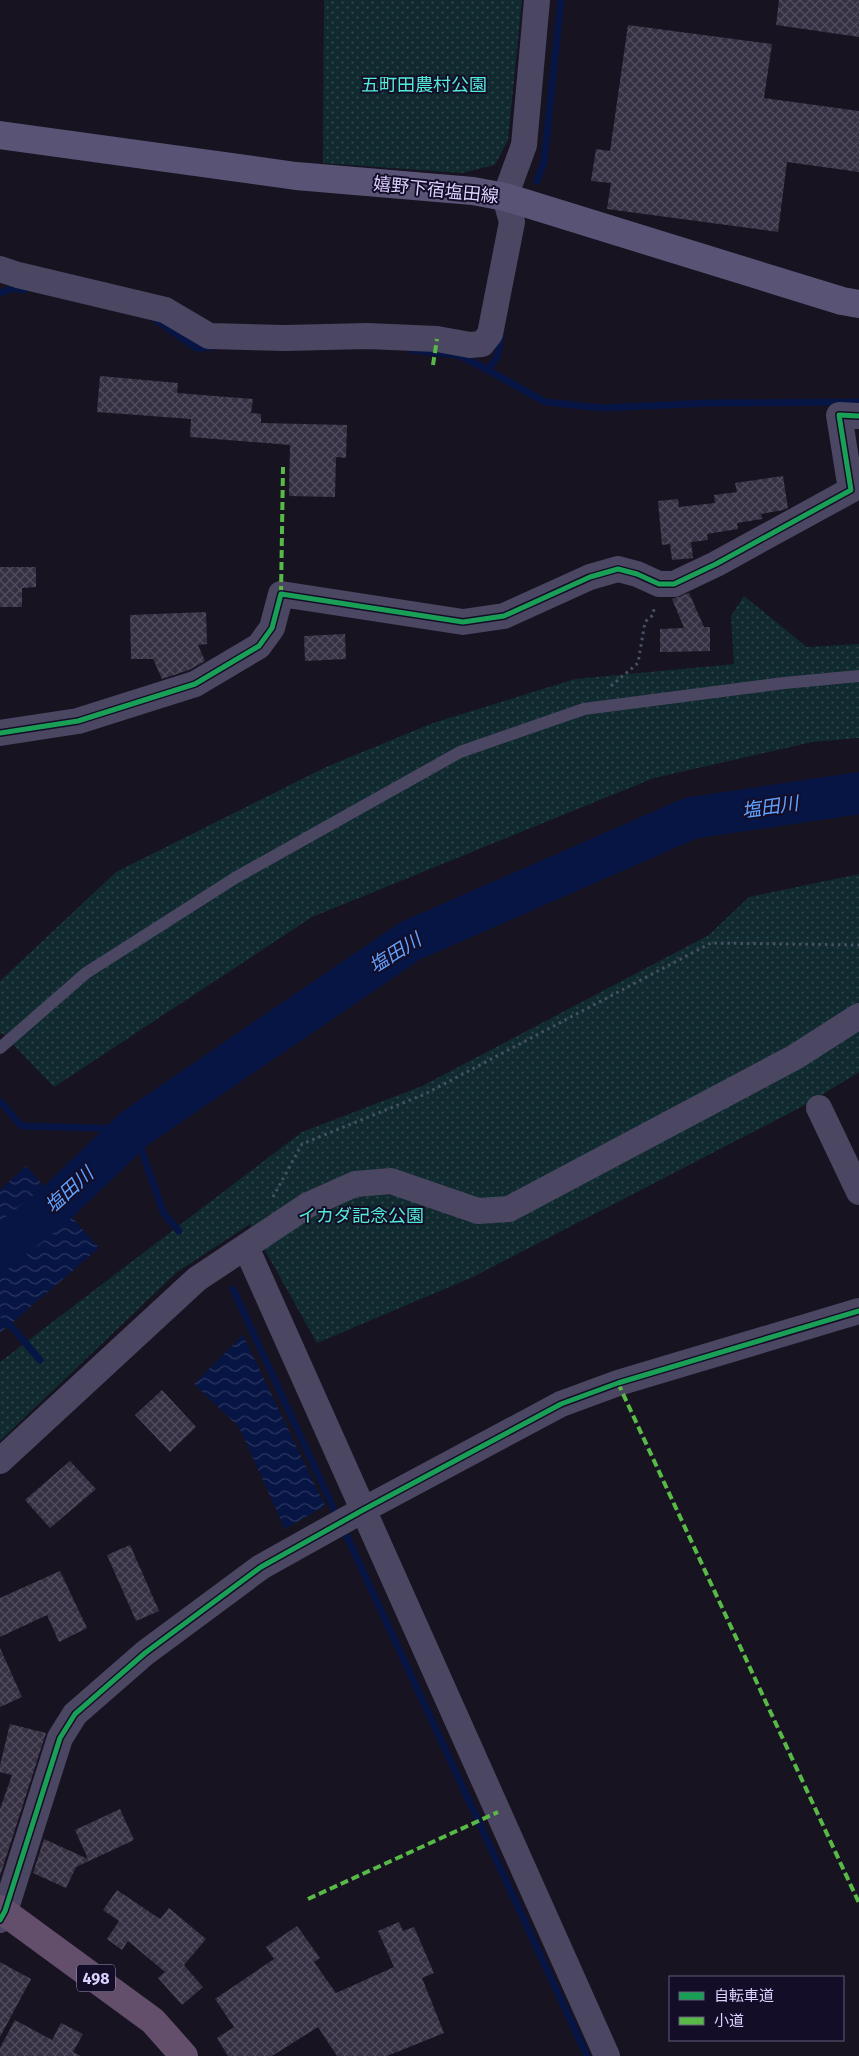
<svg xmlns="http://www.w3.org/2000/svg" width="859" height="2056" viewBox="0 0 859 2056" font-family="'Fira Sans','Noto Sans JP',sans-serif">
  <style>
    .green { fill: url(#green-dots) }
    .water { fill: url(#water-waves) }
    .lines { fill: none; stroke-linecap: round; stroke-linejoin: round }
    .stream { stroke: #071544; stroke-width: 7 }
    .river { stroke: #071544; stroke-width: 42 }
    .building { fill: url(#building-cross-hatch) }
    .path { stroke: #465263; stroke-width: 3; stroke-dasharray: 2.5 4; stroke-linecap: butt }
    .service { stroke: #4b4662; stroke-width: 12 }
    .minor { stroke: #4b4662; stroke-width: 26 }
    .secondary { stroke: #595475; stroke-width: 28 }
    .trunk { stroke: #634f6c; stroke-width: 28 }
    .quiet { stroke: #58b947; stroke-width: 4; stroke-dasharray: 8 4; stroke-linecap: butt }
    .cycleway-casing { stroke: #140d27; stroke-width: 8 }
    .cycleway { stroke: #1a9f57; stroke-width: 5 }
    .labels { text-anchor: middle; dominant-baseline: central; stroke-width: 4; stroke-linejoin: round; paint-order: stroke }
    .shield { fill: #140d27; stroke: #a197be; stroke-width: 1 }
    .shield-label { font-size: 16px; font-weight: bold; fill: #ddd2ff }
    .park-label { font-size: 18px; fill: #52ebd7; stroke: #140d27 }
    .street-label { font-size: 18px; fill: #ddd2ff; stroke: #140d27 }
    .water-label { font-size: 19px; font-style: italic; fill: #60a2ff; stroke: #140d27 }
  </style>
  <defs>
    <pattern id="green-dots" width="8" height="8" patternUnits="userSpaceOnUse" patternTransform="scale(1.25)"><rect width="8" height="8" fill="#102a2f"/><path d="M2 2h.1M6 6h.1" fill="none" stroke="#32484e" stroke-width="1.8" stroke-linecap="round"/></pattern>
    <pattern id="water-waves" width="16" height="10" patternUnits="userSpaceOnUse" patternTransform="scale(1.25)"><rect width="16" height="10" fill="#071544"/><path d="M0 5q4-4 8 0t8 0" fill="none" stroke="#2b3660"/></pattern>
    <pattern id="building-cross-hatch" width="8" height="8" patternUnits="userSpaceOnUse" patternTransform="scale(1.25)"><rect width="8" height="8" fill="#363043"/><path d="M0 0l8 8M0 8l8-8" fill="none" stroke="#534d5f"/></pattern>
  </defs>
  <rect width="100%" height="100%" fill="#171321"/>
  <g class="green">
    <path d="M 324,0 L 522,0 L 508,140 L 495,165 L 462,173 L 323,163 Z"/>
    <path d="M 744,596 L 807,647 L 859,644 L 859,738 L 812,742 L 654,778 L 312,917 L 54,1087 L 2,1033 L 0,1034 L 0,981 L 116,872 L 326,767 L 433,723 L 575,679 L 734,664 L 731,616 Z"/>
    <path d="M 859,874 L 859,1072 L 807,1104 L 473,1277 L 317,1343 L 250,1224 L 176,1273 L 0,1441 L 0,1362 L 302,1132 L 422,1086 L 709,935 L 749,897 Z"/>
  </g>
  <g class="water">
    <path d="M 26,1166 L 99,1248 L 0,1333 L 0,1190 Z"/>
    <path d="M 243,1335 L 325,1506 L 285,1529 L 239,1427 L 194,1384 Z"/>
  </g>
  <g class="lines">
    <g class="stream">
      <path d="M 537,181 L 544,162 L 561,0"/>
      <path d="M 0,293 L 14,288 L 24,290"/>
      <path d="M 152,317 L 196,348 L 212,347"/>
      <path d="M 412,350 L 458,355 L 488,370 L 545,402 L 602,408 L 710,403 L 859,402"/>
      <path d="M 488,370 L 497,357 L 501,336"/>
      <path d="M 1,1102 L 21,1126 L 134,1129 L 164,1214 L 179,1231"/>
      <path d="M 233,1289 L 338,1518"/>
      <path d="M 0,1321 L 11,1326 L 40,1360"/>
      <path d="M 343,1528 L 587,2056"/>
    </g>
    <path class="river" d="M 0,1249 L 58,1202 L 134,1129 L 410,941 L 691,818 L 859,793"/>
  </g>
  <g class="building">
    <path d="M 779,0 L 859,0 L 859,37 L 776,25 Z"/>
    <path d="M 628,25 L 772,44 L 764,98 L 859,111 L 859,172 L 787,162 L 778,232 L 607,209 L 611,183 L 591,181 L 596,149 L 610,151 Z"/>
    <path d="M 100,376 L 178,383 L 177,393 L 253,399 L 251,413 L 261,414 L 261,423 L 347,425 L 346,458 L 336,457 L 335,497 L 289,496 L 290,445 L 190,437 L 191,419 L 97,412 Z"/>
    <path d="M 783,476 L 788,508 L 783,510 L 761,514 L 762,519 L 737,523 L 738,529 L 707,534 L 708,540 L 691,542 L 693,558 L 672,560 L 670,544 L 662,545 L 658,501 L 678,499 L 679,507 L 715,503 L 714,495 L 737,492 L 735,483 Z"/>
    <path d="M 0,567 L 36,567 L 36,587 L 22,588 L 22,607 L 0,607 Z"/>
    <path d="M 689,593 L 704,627 L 710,627 L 710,651 L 660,652 L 660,629 L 684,628 L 672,599 Z"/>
    <path d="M 206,612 L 207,644 L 198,645 L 205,661 L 189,670 L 162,679 L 153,659 L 131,659 L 130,615 Z"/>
    <path d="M 345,634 L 346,659 L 305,661 L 304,636 Z"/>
    <path d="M 162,1390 L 196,1427 L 170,1452 L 135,1415 Z"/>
    <path d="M 70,1461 L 96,1489 L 50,1528 L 25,1500 Z"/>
    <path d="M 130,1545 L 159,1611 L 136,1621 L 107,1555 Z"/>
    <path d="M 60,1571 L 87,1628 L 59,1642 L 47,1615 L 0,1637 L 0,1598 Z"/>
    <path d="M 0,1648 L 22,1697 L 0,1707 Z"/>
    <path d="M 10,1724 L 46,1733 L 0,1876 L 0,1809 L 12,1775 L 0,1772 L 0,1765 Z"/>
    <path d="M 120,1809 L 134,1840 L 76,1867 L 66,1888 L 33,1873 L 44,1839 L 88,1859 L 75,1830 Z"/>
    <path d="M 117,1890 L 160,1919 L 169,1908 L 206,1939 L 184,1965 L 203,1987 L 182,2005 L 158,1978 L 165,1972 L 128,1941 L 122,1950 L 107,1939 L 119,1921 L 103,1910 Z"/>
    <path d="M 399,1922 L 403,1931 L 414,1927 L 434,1973 L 422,1978 L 444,2033 L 387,2056 L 337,2056 L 318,2027 L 272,2056 L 228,2056 L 217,2038 L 234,2027 L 215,1999 L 274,1959 L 266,1947 L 297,1926 L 320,1958 L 314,1962 L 336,1993 L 394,1967 L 378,1931 Z"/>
    <path d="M 0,1962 L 31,1979 L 0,2037 Z"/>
    <path d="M 15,2020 L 52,2040 L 61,2023 L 83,2034 L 73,2052 L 81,2056 L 0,2056 L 0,2048 Z"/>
  </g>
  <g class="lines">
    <g class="path">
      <path d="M 611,686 L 638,663 L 645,622 L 653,615 L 654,609"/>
      <path d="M 273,1197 L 302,1144 L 425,1094 L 711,943 L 859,945"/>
    </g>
    <path class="service" d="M 0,1048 L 86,973 L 235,878 L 460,752 L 584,709 L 784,683 L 859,676"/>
    <g class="minor">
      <path d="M 0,269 L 18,275 L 165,310 L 209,336 L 285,338 L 367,336 L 437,339 L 470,345 L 482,344 L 490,334 L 512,222 L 505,197 L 524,145 L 537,0"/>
      <path d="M 0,733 L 78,721 L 195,684 L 259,646 L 272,628 L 281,594 L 463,622 L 504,616 L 590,577 L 618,569 L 637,574 L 659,584 L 674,584 L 716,564 L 851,490 L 839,415 L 859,416"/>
      <path d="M 819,1108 L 859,1192"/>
      <path d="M 246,1247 L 607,2056"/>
      <path d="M 0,1461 L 197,1279 L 308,1205 L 355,1184 L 391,1181 L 478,1211 L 509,1209 L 795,1057 L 859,1016"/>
      <path d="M 0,1920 L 5,1911 L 60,1738 L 75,1714 L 145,1653 L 261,1567 L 363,1510 L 561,1404 L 618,1383 L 859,1311"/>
    </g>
    <path class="secondary" d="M 0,135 L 296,176 L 473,191 L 505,197 L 842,301 L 859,304"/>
    <path class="trunk" d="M 0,1909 L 153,2021 L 184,2056"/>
    <g class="quiet">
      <path d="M 433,365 L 437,339"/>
      <path d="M 281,594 L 283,467"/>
      <path d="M 618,1383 L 859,1903"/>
      <path d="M 308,1899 L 498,1812"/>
    </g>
    <defs>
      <g id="cycleway">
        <path d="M 0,733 L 78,721 L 195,684 L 259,646 L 272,628 L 281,594 L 463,622 L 504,616 L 590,577 L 618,569 L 637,574 L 659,584 L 674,584 L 716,564 L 851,490 L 839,415 L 859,416"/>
        <path d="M 0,1920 L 5,1911 L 60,1738 L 75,1714 L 145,1653 L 261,1567 L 363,1510 L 561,1404 L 618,1383 L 859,1311"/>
      </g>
    </defs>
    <use href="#cycleway" class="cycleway-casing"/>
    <use href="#cycleway" class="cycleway"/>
  </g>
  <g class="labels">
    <rect class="shield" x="77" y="1964.5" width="38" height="27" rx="4"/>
    <g class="shield-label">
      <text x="96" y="1978">498</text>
    </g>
    <g class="park-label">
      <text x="424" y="85">五町田農村公園</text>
      <text x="361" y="1216">イカダ記念公園</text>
    </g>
    <g class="street-label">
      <text transform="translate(436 190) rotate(6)">嬉野下宿塩田線</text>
    </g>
    <g class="water-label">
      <text transform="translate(770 807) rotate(-8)">塩田川</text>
      <text transform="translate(395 953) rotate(-32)">塩田川</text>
      <text transform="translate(69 1190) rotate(-42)">塩田川</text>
    </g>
  </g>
  <rect x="669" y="1976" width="175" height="65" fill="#140d27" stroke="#645c7d"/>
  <rect x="679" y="1992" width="25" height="8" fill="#1a9f57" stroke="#645c7d"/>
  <text x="714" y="2001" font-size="15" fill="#ddd2ff">自転車道</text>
  <rect x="679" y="2017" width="25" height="8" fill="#58b947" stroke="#645c7d"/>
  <text x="714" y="2026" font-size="15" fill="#ddd2ff">小道</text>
</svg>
